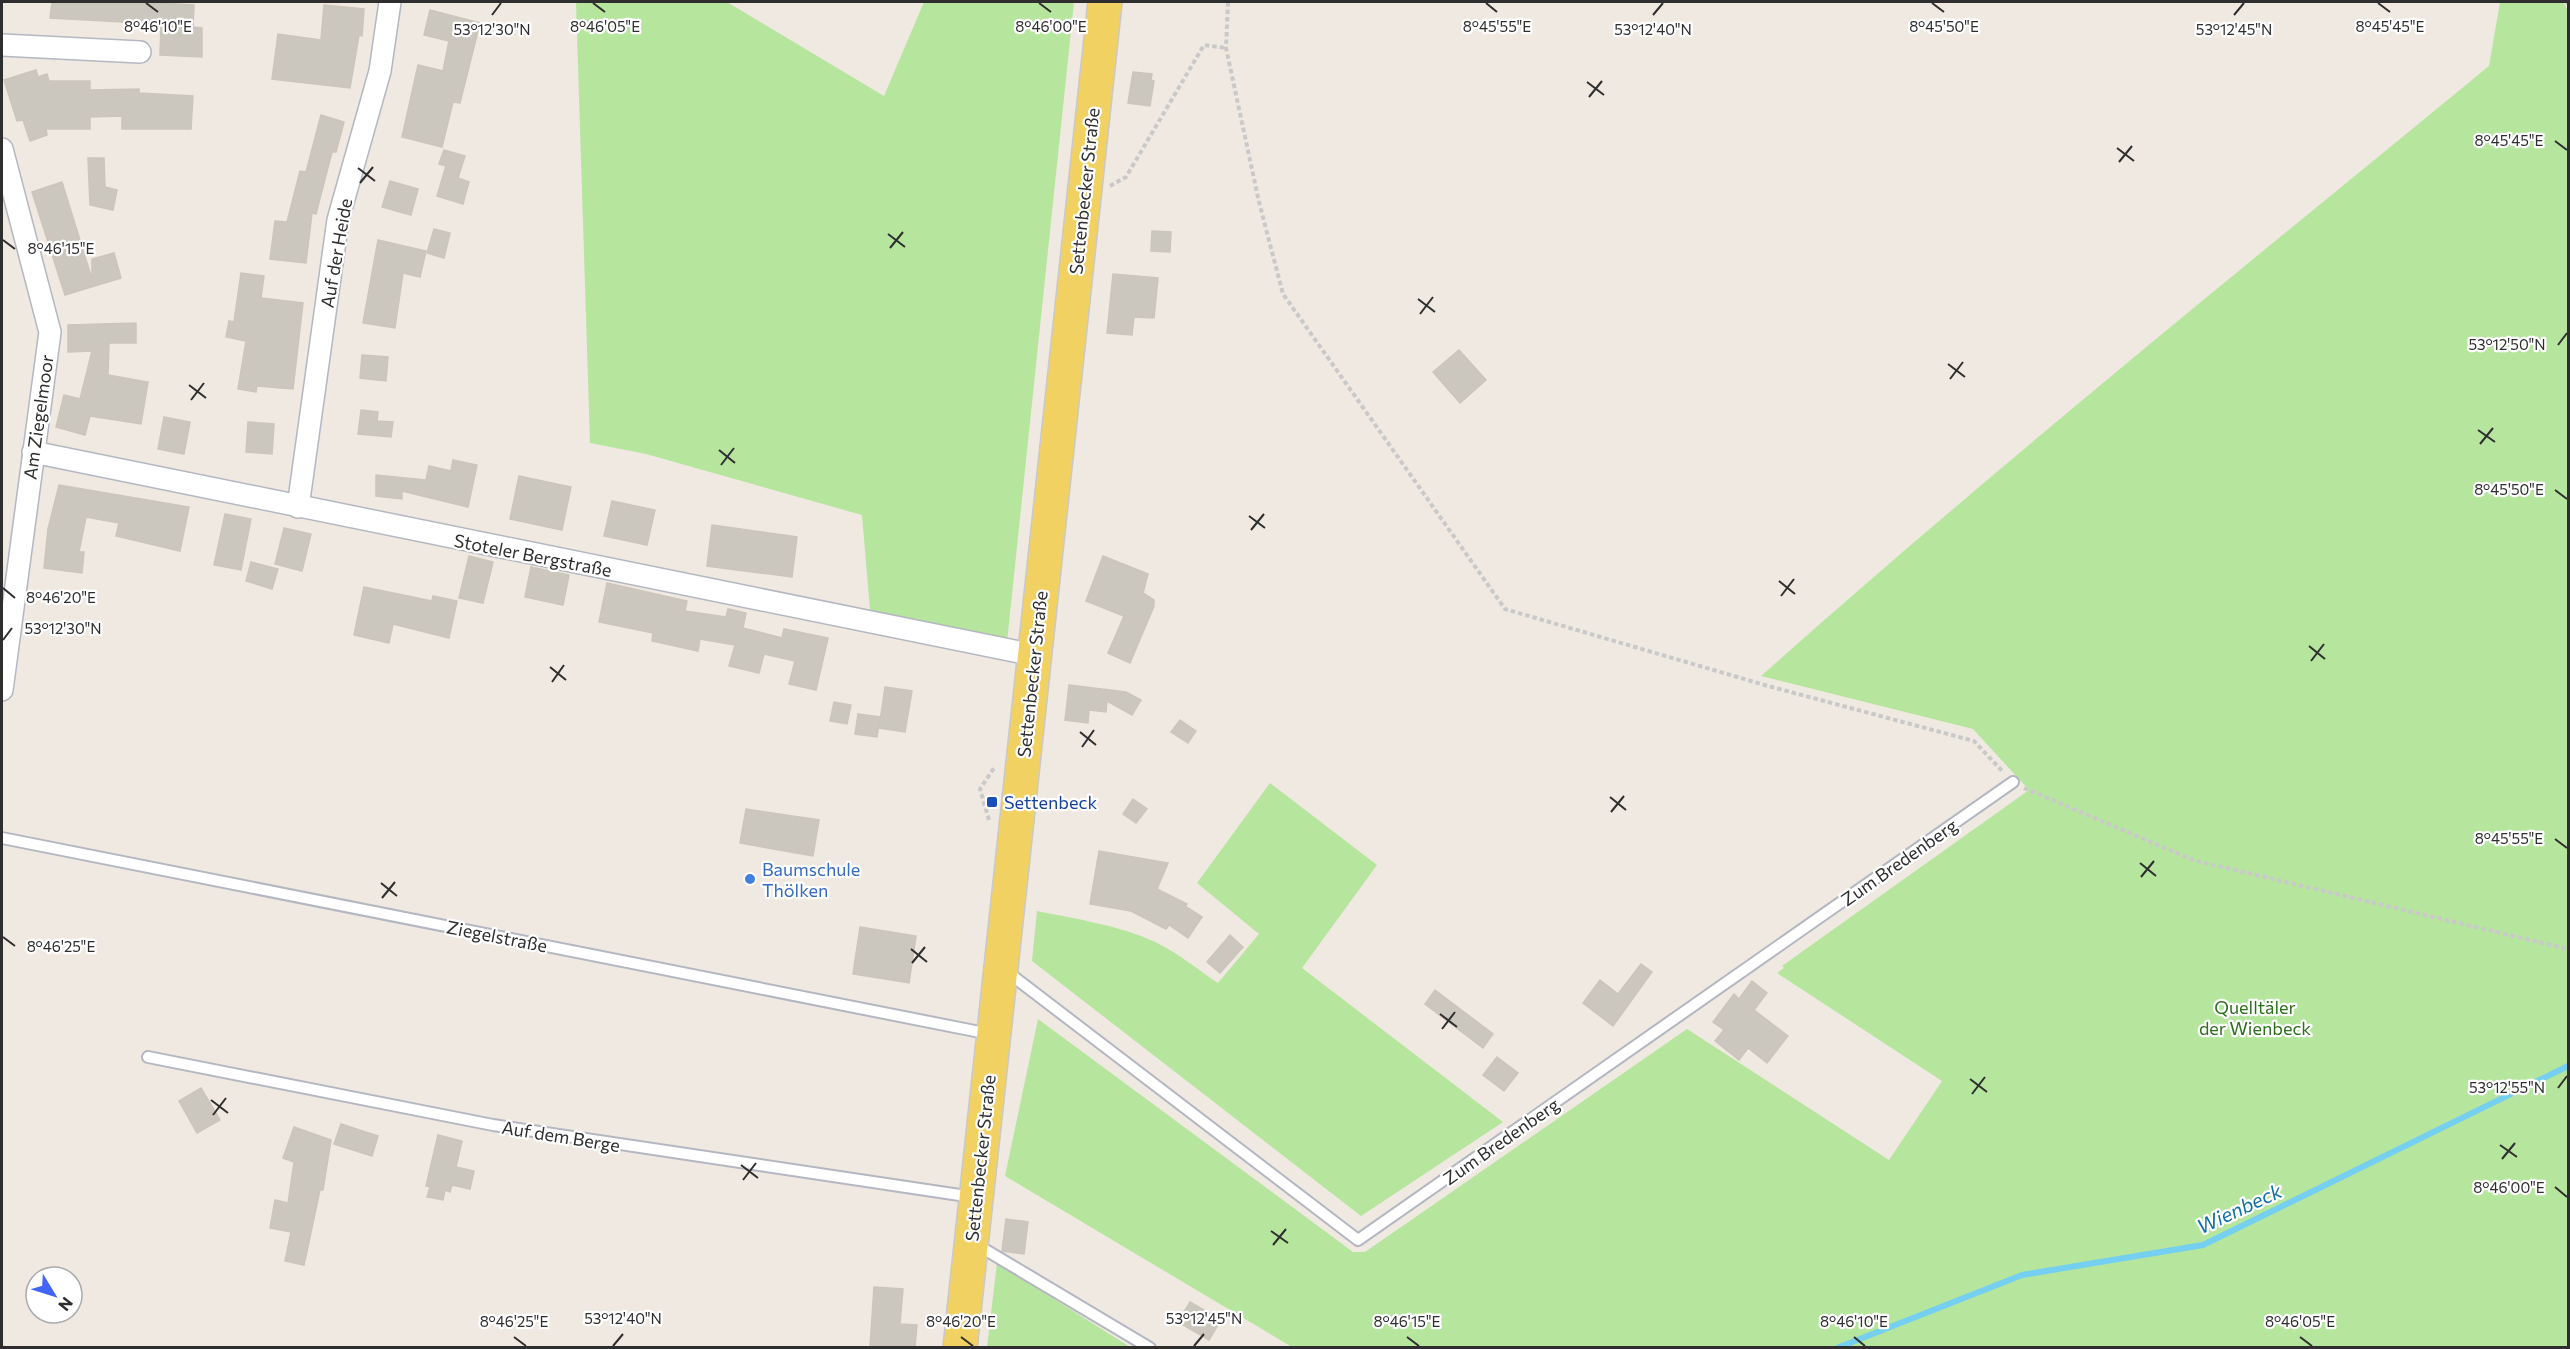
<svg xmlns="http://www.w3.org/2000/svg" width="2570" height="1349" viewBox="0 0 2570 1349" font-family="Commissioner,sans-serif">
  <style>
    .green { fill: #b6e59e }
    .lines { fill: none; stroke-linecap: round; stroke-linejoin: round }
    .stream { stroke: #75cff0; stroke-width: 6 }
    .building { fill: #cbc7bf; stroke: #cbc5ba; stroke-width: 1.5 }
    .service-casing { stroke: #b4b7c1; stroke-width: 14 }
    .minor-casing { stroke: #b4b7c1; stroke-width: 24 }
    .primary-casing { stroke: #c9c9c9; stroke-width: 36 }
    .path { stroke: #c9c9c9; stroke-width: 4; stroke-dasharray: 4.5 3; stroke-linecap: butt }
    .service { stroke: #fff; stroke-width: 10 }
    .minor { stroke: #fff; stroke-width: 21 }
    .primary { stroke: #f2d163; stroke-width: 33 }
    .ticks { fill: none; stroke: #2e2e2e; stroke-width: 2 }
    .transit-dot { fill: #1a4fb4; stroke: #fff; stroke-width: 2 }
    .shop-dot { fill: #3f7fe0; stroke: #fff; stroke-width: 2 }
    .labels { text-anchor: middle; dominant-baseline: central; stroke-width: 4.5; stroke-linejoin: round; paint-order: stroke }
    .street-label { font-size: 18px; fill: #2e2e2e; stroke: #fff }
    .transit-label { font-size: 18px; fill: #164399; stroke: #fff; text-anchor: start }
    .shop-label { font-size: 18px; fill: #366cbe; stroke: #fff; text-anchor: start }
    .park-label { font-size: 18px; fill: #2c6e1b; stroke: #fff }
    .water-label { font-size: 20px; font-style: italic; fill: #0d6fa3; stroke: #fff }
    .ticks-label { font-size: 15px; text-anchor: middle; fill: #2e2e2e; stroke: #fff; stroke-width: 4.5; stroke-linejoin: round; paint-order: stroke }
  </style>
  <rect width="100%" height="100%" fill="#efe9e1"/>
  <g class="green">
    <path d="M 576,2 L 727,2 L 884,96 L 924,2 L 1074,2 L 1007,642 L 870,610 L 862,515 L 646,454 L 590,443 Z"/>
    <path d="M 2500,2 L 2563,2 L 2568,10 L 2568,1347 L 1292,1347 L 1005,1176 L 1038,1019 L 1353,1252 L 1365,1252 L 1687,1029 L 1889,1160 L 1942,1081 L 1777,973 L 1784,968 L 1782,966 L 2029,790 L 1973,729 L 1761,676 C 1998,465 2244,267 2489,66 Z"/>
    <path d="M 1270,783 L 1377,865 L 1302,968 L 1503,1122 L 1361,1216 L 1032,961 L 1037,911 C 1075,919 1119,925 1155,942 C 1178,953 1197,969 1218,983 L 1259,934 L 1197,883 Z"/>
    <path d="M 997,1263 L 1130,1347 L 987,1347 Z"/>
  </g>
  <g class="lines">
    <path class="stream" d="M 1837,1348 L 2022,1275 L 2203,1245 L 2568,1066"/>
  </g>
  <g class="building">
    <path d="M 52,2 L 144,2 L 194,5 L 193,27 L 202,28 L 202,57 L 160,55 L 161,24 L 50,18 Z"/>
    <path d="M 324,5 L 364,9 L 362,36 L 359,35 L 350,88 L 272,79 L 278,34 L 321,40 Z"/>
    <path d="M 430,10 L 480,23 L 460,103 L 453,102 L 442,147 L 402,137 L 418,65 L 443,71 L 449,41 L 424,35 Z"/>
    <path d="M 36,70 L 38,77 L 47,74 L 49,81 L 90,81 L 90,90 L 139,89 L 139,93 L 193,96 L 191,129 L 122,129 L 122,116 L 90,117 L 90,129 L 46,129 L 47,135 L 30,141 L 23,120 L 17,121 L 4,80 Z"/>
    <path d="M 1133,72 L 1152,74 L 1151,80 L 1154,81 L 1150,106 L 1128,103 Z"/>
    <path d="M 321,115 L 344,122 L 336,152 L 332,152 L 316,214 L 312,213 L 306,263 L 270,259 L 275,221 L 287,222 L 300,171 L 306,172 Z"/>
    <path d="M 444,150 L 465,156 L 458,178 L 469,182 L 463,204 L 437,196 L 446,166 L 439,164 Z"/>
    <path d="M 88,158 L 104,158 L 105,187 L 117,190 L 113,210 L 90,205 Z"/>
    <path d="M 390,181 L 418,189 L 411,215 L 382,207 Z"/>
    <path d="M 62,182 L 92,279 L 92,259 L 114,253 L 121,278 L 65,295 L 32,192 Z"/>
    <path d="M 434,229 L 450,233 L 444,258 L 427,253 Z"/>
    <path d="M 1152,231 L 1171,232 L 1170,252 L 1151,251 Z"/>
    <path d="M 378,240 L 426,251 L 420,277 L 403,273 L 395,328 L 363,323 Z"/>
    <path d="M 241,273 L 264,276 L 261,298 L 303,303 L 293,389 L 257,386 L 256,392 L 238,389 L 246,341 L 226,337 L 229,321 L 234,322 Z"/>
    <path d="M 1113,274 L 1158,278 L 1154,318 L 1134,317 L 1132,335 L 1107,333 Z"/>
    <path d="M 136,323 L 136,343 L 109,343 L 108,375 L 148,382 L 141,424 L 90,416 L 85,435 L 56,427 L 64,395 L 80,399 L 92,351 L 68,352 L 68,325 Z"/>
    <path d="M 1459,350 L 1486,380 L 1460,403 L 1433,372 Z"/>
    <path d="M 362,355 L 388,357 L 386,381 L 360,378 Z"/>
    <path d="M 361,410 L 378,412 L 377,421 L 393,422 L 391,437 L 358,434 Z"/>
    <path d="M 164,417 L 190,422 L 184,454 L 158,449 Z"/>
    <path d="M 248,422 L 274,424 L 272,454 L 246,452 Z"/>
    <path d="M 453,460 L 477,465 L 468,507 L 402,491 L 402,499 L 376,496 L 376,475 L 426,480 L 429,466 L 451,471 Z"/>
    <path d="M 519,476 L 571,487 L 562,530 L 510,519 Z"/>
    <path d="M 59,485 L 189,507 L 180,551 L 116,536 L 119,523 L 86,517 L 79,552 L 84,552 L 82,573 L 44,568 L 48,529 Z"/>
    <path d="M 612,501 L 655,510 L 647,545 L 604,536 Z"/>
    <path d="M 225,514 L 251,519 L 241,570 L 214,565 Z"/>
    <path d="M 712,525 L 797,537 L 792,577 L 707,566 Z"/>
    <path d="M 284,528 L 311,534 L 302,571 L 275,564 Z"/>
    <path d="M 469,556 L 493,562 L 483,603 L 459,598 Z"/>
    <path d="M 1103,556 L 1148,574 L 1143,593 L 1154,600 L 1154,606 L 1130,663 L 1108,653 L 1124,616 L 1086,601 Z"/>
    <path d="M 251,562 L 278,569 L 272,589 L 246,581 Z"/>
    <path d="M 531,567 L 569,575 L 563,605 L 525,597 Z"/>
    <path d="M 607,583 L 687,601 L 685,611 L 726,617 L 728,609 L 746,613 L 743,628 L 782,638 L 784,629 L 828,638 L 816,690 L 789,684 L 795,661 L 764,654 L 759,673 L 729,666 L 735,645 L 700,639 L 698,651 L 652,641 L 653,633 L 599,622 Z"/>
    <path d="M 364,587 L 432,601 L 433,596 L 457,601 L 449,638 L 393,624 L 389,643 L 354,635 Z"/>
    <path d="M 1069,685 L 1126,692 L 1141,700 L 1132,715 L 1107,701 L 1106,712 L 1089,710 L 1088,723 L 1065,720 Z"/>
    <path d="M 885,687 L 912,691 L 905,732 L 879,728 Z"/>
    <path d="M 834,702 L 851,705 L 847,724 L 830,721 Z"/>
    <path d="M 858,714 L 880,717 L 877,737 L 855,734 Z"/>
    <path d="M 1180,720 L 1196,731 L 1188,743 L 1171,732 Z"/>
    <path d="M 1133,799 L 1147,809 L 1136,823 L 1123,814 Z"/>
    <path d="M 746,809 L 819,820 L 813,856 L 740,843 Z"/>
    <path d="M 1099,851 L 1168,863 L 1157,889 L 1187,904 L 1185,906 L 1202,917 L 1188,938 L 1169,925 L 1166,929 L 1131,911 L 1090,904 Z"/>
    <path d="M 860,927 L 916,936 L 909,983 L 853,974 Z"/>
    <path d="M 1230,935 L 1243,947 L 1220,973 L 1207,962 Z"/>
    <path d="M 1641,964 L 1652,972 L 1613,1026 L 1583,1003 L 1600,980 L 1618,994 Z"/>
    <path d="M 1752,981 L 1767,993 L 1754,1010 L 1788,1036 L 1767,1063 L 1748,1048 L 1739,1060 L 1715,1041 L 1724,1030 L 1713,1022 L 1734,994 L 1739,999 Z"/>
    <path d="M 1435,990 L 1493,1034 L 1483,1048 L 1425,1004 Z"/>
    <path d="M 1497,1057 L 1518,1073 L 1504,1091 L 1483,1075 Z"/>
    <path d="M 201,1088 L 220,1120 L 197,1133 L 179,1101 Z"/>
    <path d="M 341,1124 L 378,1136 L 372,1156 L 334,1144 Z"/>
    <path d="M 294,1127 L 331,1140 L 323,1190 L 320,1190 L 304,1265 L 285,1261 L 291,1232 L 270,1228 L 275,1200 L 288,1203 L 294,1162 L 283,1158 Z"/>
    <path d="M 438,1135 L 462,1141 L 456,1167 L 474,1171 L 470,1189 L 452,1185 L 450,1192 L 445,1190 L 443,1200 L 427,1197 L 430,1187 L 426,1186 Z"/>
    <path d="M 1006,1219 L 1028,1222 L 1024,1254 L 1002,1251 Z"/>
    <path d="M 874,1287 L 903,1289 L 900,1324 L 917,1325 L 915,1347 L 870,1347 Z"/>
    <path d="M 1190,1302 L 1221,1320 L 1209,1340 L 1178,1322 Z"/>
  </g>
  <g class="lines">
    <defs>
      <g id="service">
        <path d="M 2,838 L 990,1034"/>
        <path d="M 1006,971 L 1358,1240 L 2013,782"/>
        <path d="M 148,1057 L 493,1125 L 973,1197"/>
        <path d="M 974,1243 L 1150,1348"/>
      </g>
      <g id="minor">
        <path d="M 2,45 L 140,52"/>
        <path d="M 2,149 L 50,332 L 2,690"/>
        <path d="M 33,452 L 1034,655"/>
        <path d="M 298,507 L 338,220 L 380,71 L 390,2"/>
      </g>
      <path id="primary" d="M 960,1348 L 1105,2"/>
    </defs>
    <use href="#service" class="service-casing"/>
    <use href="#minor" class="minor-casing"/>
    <use href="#primary" class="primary-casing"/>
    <g class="path">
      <path d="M 1228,2 L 1226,48 L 1259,202 L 1283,294 L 1505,609 L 1768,686 L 1974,741 L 2004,773"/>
      <path d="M 2567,2 L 2568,4"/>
      <path d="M 1110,186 L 1126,177 L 1204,45 L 1226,48"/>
      <path d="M 2024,788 L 2193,860 L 2568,949"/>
      <path d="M 989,820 L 980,789 L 994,768"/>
      <path d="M 2,1347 L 5,1348"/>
    </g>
    <use href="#service" class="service"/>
    <use href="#minor" class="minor"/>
    <use href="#primary" class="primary"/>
  </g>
  <path class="ticks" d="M 146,3 L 158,12M 593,3 L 605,12M 1039,3 L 1051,12M 1486,3 L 1497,12M 1932,3 L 1944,12M 2378,3 L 2390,12M 492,15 L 501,3M 1653,15 L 1663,3M 2234,15 L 2244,3M 1587,82 L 1604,95M 1589,97 L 1602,81M 2555,141 L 2567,150M 2117,148 L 2134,161M 2119,162 L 2132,146M 358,168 L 375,181M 360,183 L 373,167M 888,234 L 905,247M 3,240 L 15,249M 890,248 L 903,232M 1418,299 L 1435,312M 1420,314 L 1433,297M 2558,345 L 2567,333M 1948,364 L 1965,377M 1950,379 L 1963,362M 189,385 L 206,398M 191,400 L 204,383M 2478,430 L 2495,442M 2480,444 L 2493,428M 719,450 L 735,463M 721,465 L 734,448M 2555,490 L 2567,499M 1249,516 L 1265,528M 1251,530 L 1264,514M 1779,581 L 1795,594M 3,588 L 15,598M 1781,596 L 1794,579M 3,640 L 12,628M 2309,646 L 2325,659M 2311,661 L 2324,644M 550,667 L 566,680M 552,682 L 564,665M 1080,732 L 1096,745M 1082,747 L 1094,730M 1610,797 L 1626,810M 1611,812 L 1624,796M 2555,839 L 2567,848M 2140,863 L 2156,876M 2141,877 L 2154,861M 381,883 L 397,896M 382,898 L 395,882M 3,937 L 15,946M 911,949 L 927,962M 912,963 L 925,947M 1440,1014 L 1457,1027M 1442,1029 L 1455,1012M 1970,1079 L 1987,1092M 2558,1088 L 2567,1076M 1972,1094 L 1985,1077M 211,1100 L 228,1113M 213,1115 L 226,1098M 2500,1145 L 2517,1157M 2502,1159 L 2515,1143M 741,1165 L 758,1178M 743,1180 L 756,1163M 2555,1187 L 2567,1197M 1271,1231 L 1288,1243M 1273,1245 L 1286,1229M 514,1337 L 526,1346M 961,1337 L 973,1346M 1407,1337 L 1419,1346M 1854,1337 L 1865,1346M 2300,1337 L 2312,1346M 613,1346 L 623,1334M 1194,1346 L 1204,1334"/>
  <rect class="transit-dot" x="986" y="796" width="12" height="12" rx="3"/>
  <circle class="shop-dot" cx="750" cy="879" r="6"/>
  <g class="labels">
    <g class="street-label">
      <text transform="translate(1084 191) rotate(-84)">Settenbecker Straße</text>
      <text transform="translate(336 253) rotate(-80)">Auf der Heide</text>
      <text transform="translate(38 417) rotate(-82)">Am Ziegelmoor</text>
      <text transform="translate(533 555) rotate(11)">Stoteler Bergstraße</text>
      <text transform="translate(1032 674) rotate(-84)">Settenbecker Straße</text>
      <text transform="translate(1899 862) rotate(-35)">Zum Bredenberg</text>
      <text transform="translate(497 936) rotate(11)">Ziegelstraße</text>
      <text transform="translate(561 1136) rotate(9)">Auf dem Berge</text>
      <text transform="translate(1501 1141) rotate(-35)">Zum Bredenberg</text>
      <text transform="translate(980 1158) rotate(-84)">Settenbecker Straße</text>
    </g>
    <g class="transit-label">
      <text x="1004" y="802">Settenbeck</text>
    </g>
    <g class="shop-label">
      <text x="762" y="869">Baumschule<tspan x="762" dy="21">Thölken</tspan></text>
    </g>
    <g class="park-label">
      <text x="2255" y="1007">Quelltäler<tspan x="2255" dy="21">der Wienbeck</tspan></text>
    </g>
    <g class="water-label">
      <text transform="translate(2239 1208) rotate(-25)">Wienbeck</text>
    </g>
  </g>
  <g class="ticks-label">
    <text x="158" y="32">8°46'10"E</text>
    <text x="605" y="32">8°46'05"E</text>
    <text x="1051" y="32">8°46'00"E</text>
    <text x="1497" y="32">8°45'55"E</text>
    <text x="1944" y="32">8°45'50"E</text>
    <text x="2390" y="32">8°45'45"E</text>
    <text x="492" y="35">53°12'30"N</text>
    <text x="1653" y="35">53°12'40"N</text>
    <text x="2234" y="35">53°12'45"N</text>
    <text x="2509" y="146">8°45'45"E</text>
    <text x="61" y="254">8°46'15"E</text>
    <text x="2507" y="350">53°12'50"N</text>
    <text x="2509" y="495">8°45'50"E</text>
    <text x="61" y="603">8°46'20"E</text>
    <text x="63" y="634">53°12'30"N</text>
    <text x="2509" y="844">8°45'55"E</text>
    <text x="61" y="952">8°46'25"E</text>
    <text x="2507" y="1093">53°12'55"N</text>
    <text x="2509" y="1193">8°46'00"E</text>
    <text x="623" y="1324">53°12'40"N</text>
    <text x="1204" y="1324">53°12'45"N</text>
    <text x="514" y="1327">8°46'25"E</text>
    <text x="961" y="1327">8°46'20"E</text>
    <text x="1407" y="1327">8°46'15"E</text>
    <text x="1854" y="1327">8°46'10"E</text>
    <text x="2300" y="1327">8°46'05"E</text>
  </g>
  <rect width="2570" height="1349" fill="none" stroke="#2e2e2e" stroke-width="6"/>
  <g transform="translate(54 1295) rotate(128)"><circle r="28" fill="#ffffff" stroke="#ababab" stroke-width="1.5"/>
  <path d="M0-4.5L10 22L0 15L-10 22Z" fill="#4264fb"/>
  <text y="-9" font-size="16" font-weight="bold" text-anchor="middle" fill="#2e2e2e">N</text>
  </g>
</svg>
